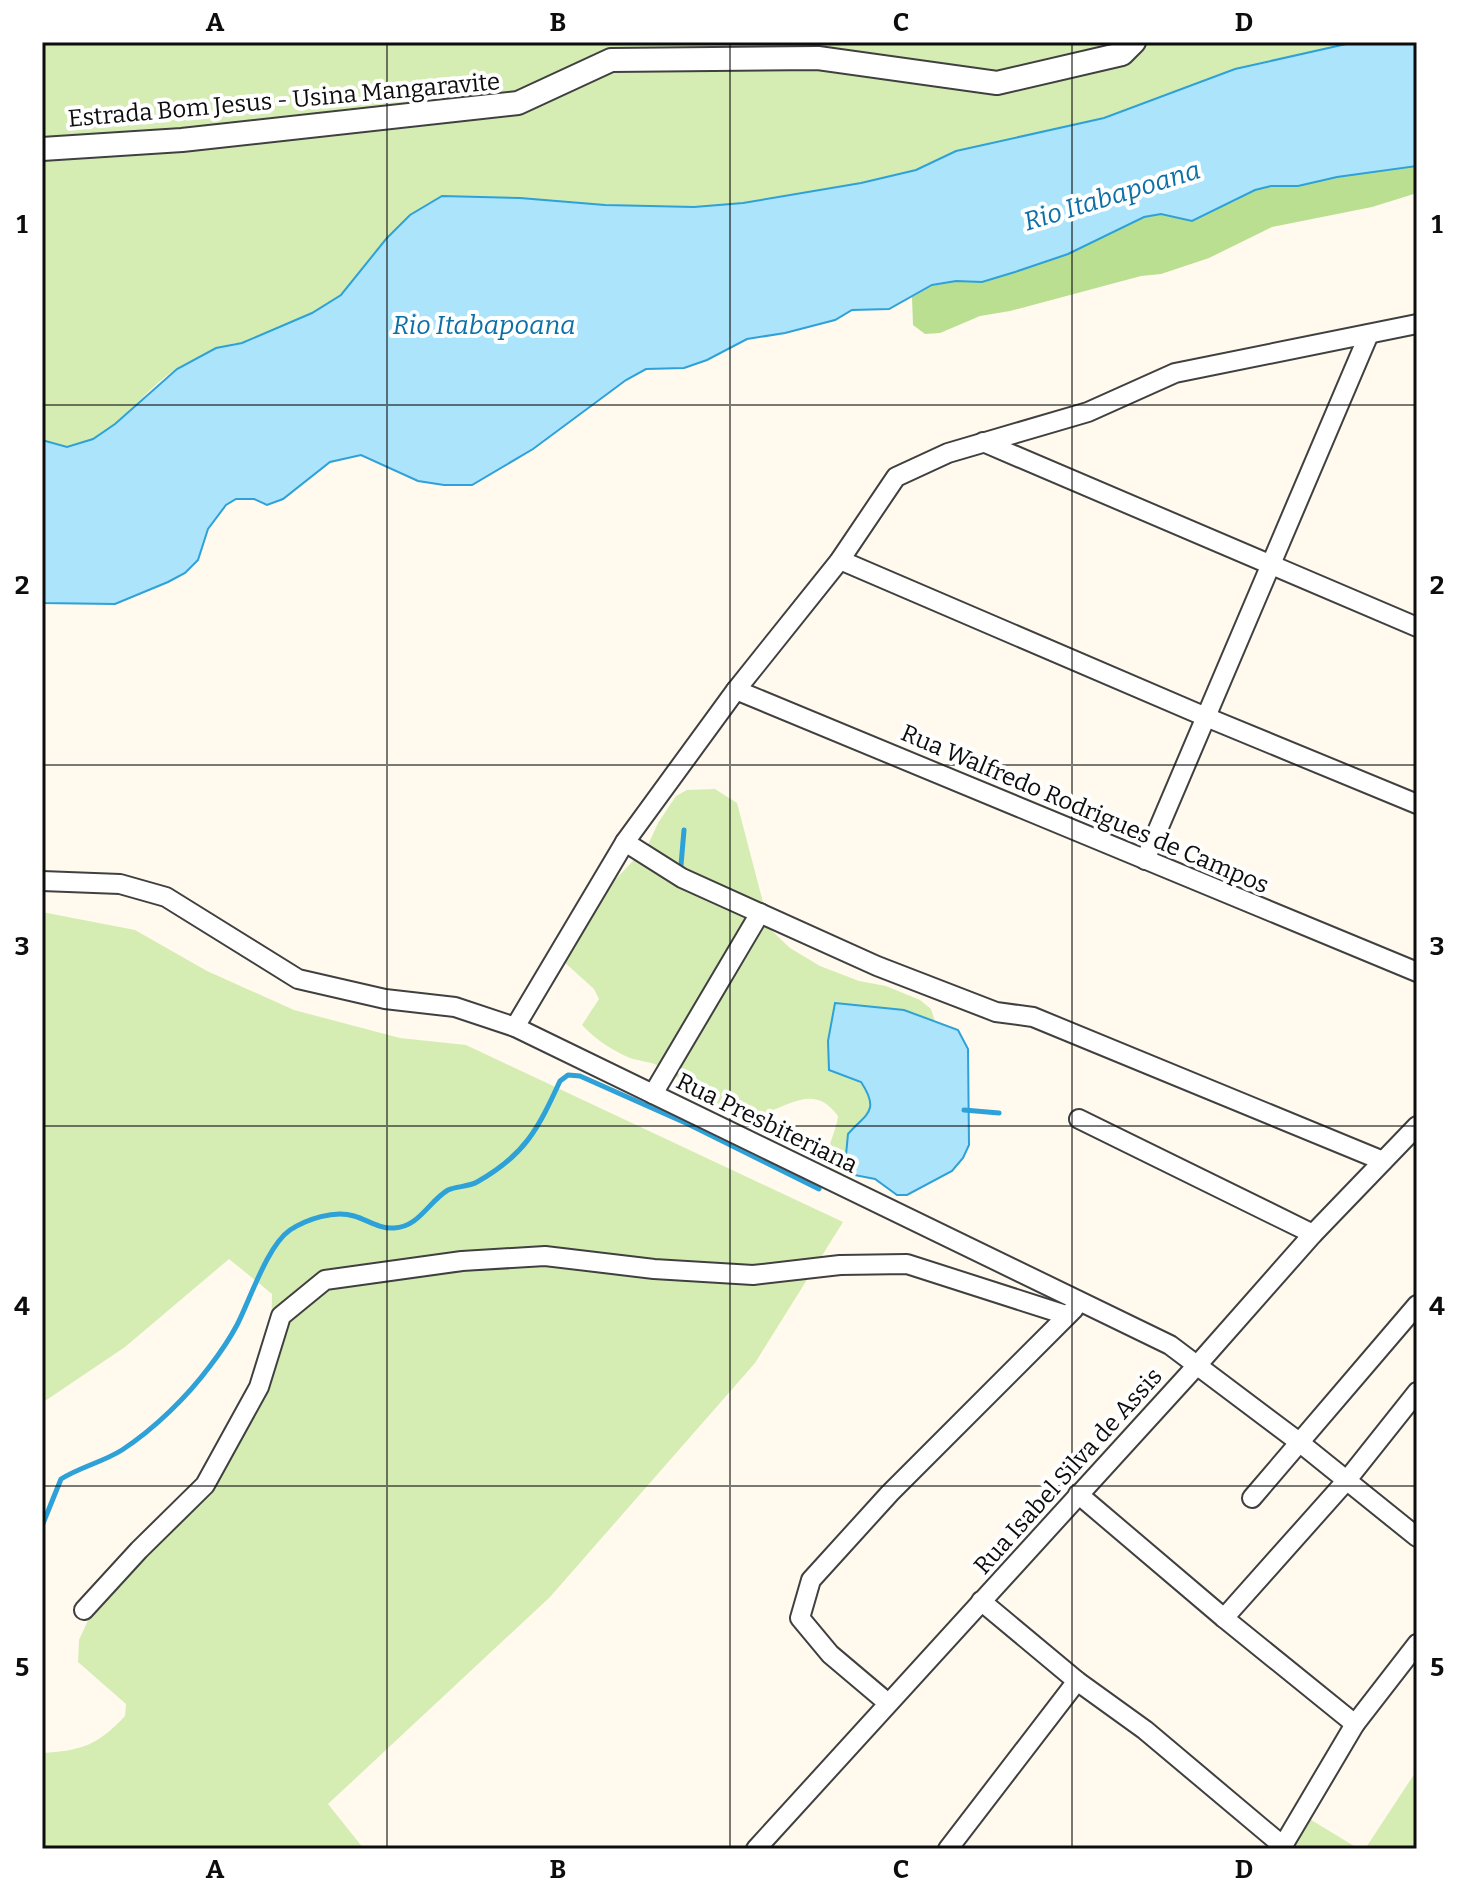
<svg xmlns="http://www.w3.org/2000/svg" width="1459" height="1891" viewBox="0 0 1459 1891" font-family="Bitter,serif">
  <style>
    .green { fill: #d5edb3 }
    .forest { fill: #badf91 }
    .water { fill: #ace4fb; stroke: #2da1d8; stroke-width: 2 }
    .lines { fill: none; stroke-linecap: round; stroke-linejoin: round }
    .stream { stroke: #2da1d8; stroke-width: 5 }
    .minor-casing { stroke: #404040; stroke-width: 22 }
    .tertiary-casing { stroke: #404040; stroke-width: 26 }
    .minor { stroke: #fff; stroke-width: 18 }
    .tertiary { stroke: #fff; stroke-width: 22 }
    .grid { fill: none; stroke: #0d0d0d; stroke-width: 2; stroke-opacity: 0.55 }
    .labels { text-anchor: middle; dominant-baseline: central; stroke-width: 8; stroke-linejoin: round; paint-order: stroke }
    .street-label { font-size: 24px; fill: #0d0d0d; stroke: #fff }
    .water-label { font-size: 26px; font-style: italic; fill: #0c70a8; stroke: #fff }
    .neatline { fill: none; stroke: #0d0d0d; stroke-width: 3 }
    .grid-label { font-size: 26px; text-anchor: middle; font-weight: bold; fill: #0d0d0d }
  </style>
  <rect width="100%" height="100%" fill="#fffaed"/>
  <g class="green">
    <path d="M 42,42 L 1355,42 L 1235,69 L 1104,118 L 956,151 L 916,170 L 861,183 L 743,203 L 694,207 L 605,205 L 520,198 L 442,196 L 409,215 L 386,239 L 341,295 L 312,313 L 242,343 L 234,343 C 216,352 195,359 177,369 C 136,392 98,468 42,440 Z"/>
    <path d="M 715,789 L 737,803 L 770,929 L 790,948 L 820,966 L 859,981 L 886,986 L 920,1000 L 931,1009 L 935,1021 L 904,1010 L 839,1071 C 867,1081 887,1107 854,1127 L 846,1155 L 849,1174 L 832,1175 C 819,1157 836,1136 838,1116 C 809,1075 778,1120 742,1116 C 724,1114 709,1098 694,1088 C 682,1081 670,1071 657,1065 C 650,1062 641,1061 633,1059 C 614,1052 596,1040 582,1025 L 599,999 L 594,989 L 563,961 L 579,918 L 648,845 L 658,823 L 676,796 L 687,790 Z"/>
    <path d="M 42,912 L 135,930 L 207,971 L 294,1010 L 400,1038 L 466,1045 L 843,1222 L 755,1363 L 550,1597 L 328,1804 L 364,1849 L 42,1849 L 42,1753 C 81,1751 98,1745 125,1716 L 126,1704 L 78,1662 L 79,1640 L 90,1616 L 196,1488 L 271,1350 L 272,1294 L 229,1259 L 125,1347 L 42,1403 Z"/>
    <path d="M 1417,1770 L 1417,1849 L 1365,1849 L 1413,1776 Z"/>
    <path d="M 1308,1818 L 1359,1849 L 1287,1849 Z"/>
  </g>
  <path class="forest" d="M 1417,166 L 1417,193 L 1372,207 L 1272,227 L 1209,258 L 1161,274 L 1141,276 L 1010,311 L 980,316 L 940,333 L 925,334 L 913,325 L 912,297 L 932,286 L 956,281 L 982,282 L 1015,272 L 1144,217 L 1161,214 L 1178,218 L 1233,202 L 1255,190 L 1271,186 L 1298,186 L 1337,177 Z"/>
  <g class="water">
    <path d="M 1355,42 L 1417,42 L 1417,166 L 1337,177 L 1298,186 L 1271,186 L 1255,190 L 1192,221 L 1161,214 L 1144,217 L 1068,254 L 1015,272 L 982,282 L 956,281 L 932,285 L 889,309 L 852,310 L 835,320 L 785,333 L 747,339 L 707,360 L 684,368 L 646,369 L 626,380 L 533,449 L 472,485 L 444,485 L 418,481 L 361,455 L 330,462 L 283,499 L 267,505 L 254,499 L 236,499 L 226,505 L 208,529 L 198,560 L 185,573 L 168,582 L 115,604 L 42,603 L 42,440 L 67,447 L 93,439 L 115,424 L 177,369 L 216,348 L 242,343 L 312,313 L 341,295 L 386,239 L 410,215 L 442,196 L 520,198 L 605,205 L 694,207 L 743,203 L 861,183 L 916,170 L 956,151 L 1104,118 L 1235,69 Z"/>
    <path d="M 835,1003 L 904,1010 L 958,1030 L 968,1049 L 969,1145 L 963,1158 L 952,1171 L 907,1195 L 897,1195 L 875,1179 L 849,1174 L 846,1155 L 848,1134 C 865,1114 881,1112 861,1082 L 829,1070 L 828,1041 Z"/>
  </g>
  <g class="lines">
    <g class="stream">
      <path d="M 681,865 L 684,830"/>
      <path d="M 964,1110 L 999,1113"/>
      <path d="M 42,1526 L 61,1479 C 80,1467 103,1462 122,1450 C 154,1429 187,1397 210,1366 C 220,1353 229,1340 237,1325 C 250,1300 267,1246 290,1230 C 307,1219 334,1210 354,1216 C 368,1220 379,1229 394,1228 C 419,1227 429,1201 448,1190 C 457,1186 468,1187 477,1182 C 525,1155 538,1129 560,1081 L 568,1075 L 580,1076 L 688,1124 L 819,1189"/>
    </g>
    <defs>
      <g id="minor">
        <path d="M 983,442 L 1417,627"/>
        <path d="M 840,560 L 1206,717 L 1417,804"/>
        <path d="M 736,690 L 1417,972"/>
        <path d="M 625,842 L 682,878 L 877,966 L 996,1012 L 1033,1017 L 1383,1161"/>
        <path d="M 1145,860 L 1369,334"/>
        <path d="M 42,881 L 120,884 L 166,897 L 298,979 L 385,999 L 455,1007 L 515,1027 L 1170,1345 L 1299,1442 L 1417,1537"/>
        <path d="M 515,1027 L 625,842 L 736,690 L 840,560 L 896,477 L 948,453 L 1088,412 L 1175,373 L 1417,324"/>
        <path d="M 653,1094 L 760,913"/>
        <path d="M 1079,1119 L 1313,1234"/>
        <path d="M 1078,1494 L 1224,1618 L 1355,1724"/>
        <path d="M 1252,1498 L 1417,1305"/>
        <path d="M 981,1601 L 1077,1681 L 1145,1730 L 1283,1846"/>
        <path d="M 84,1610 L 139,1550 L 205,1485 L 259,1387 L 281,1316 L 325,1280 L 462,1261 L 545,1256 L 654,1269 L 753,1275 L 840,1265 L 907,1264 L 1066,1315"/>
        <path d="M 1224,1618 L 1347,1480 L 1417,1392"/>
        <path d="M 888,1703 L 830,1654 L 800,1618 L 811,1580 L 890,1493 L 1074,1309"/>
        <path d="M 756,1849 L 1200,1362 L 1313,1234 L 1417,1126"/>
        <path d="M 948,1849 L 1077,1681"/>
        <path d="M 1281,1849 L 1355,1724 L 1417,1644"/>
      </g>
      <path id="tertiary" d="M 42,149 L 182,140 L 518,103 L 611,60 L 818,58 L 997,83 L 1122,54 L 1134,42"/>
    </defs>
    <use href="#minor" class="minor-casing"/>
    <use href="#tertiary" class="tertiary-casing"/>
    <use href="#minor" class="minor"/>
    <use href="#tertiary" class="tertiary"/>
  </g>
  <path class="grid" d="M 387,42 L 387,1849M 730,42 L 730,1849M 1072,42 L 1072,1849M 42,405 L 1417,405M 42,765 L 1417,765M 42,1126 L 1417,1126M 42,1486 L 1417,1486"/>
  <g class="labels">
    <g class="street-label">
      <text transform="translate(284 100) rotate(-5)">Estrada Bom Jesus - Usina Mangaravite</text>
      <text transform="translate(1085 809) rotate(23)">Rua Walfredo Rodrigues de Campos</text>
      <text transform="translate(767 1123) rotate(26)">Rua Presbiteriana</text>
      <text transform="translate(1068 1471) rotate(-48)">Rua Isabel Silva de Assis</text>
    </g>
    <g class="water-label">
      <text transform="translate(1112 196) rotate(-17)">Rio Itabapoana</text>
      <text x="484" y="325">Rio Itabapoana</text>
    </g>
  </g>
  <rect width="1459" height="1891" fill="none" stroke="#ffffff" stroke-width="88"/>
  <rect x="44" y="44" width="1371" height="1803" class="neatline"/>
  <g class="grid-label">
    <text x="215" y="31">A</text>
    <text x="558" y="31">B</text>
    <text x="901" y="31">C</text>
    <text x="1244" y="31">D</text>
    <text x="22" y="233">1</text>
    <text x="1437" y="233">1</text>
    <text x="22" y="594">2</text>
    <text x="1437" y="594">2</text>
    <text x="22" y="955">3</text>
    <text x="1437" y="955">3</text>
    <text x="22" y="1315">4</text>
    <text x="1437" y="1315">4</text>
    <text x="22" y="1676">5</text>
    <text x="1437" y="1676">5</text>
    <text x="215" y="1878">A</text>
    <text x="558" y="1878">B</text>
    <text x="901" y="1878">C</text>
    <text x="1244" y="1878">D</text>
  </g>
</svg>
